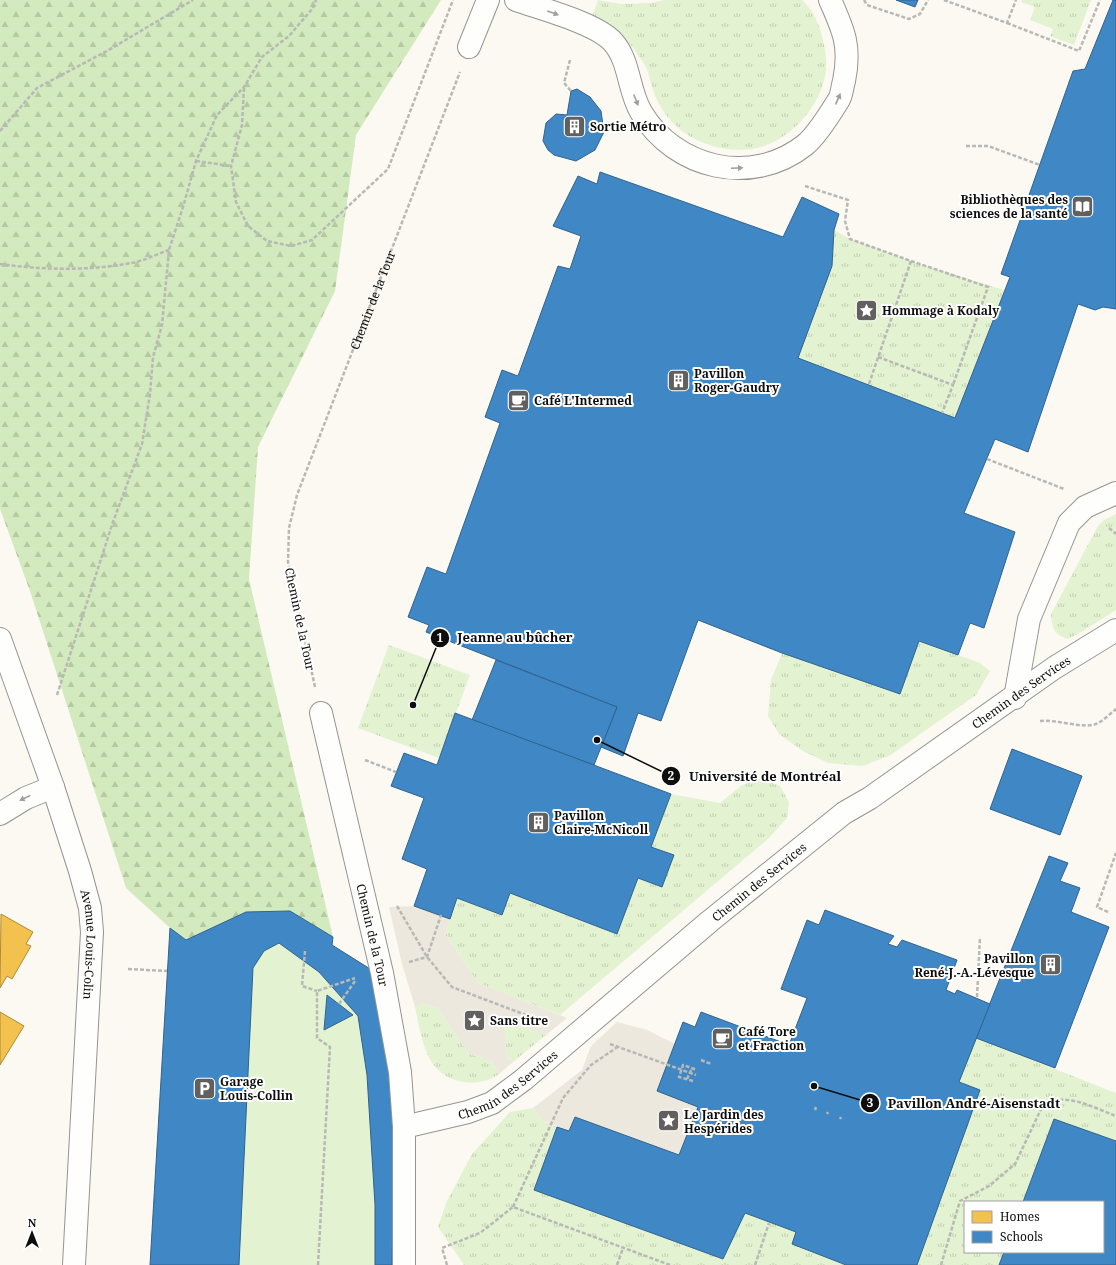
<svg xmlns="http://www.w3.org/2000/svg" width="1116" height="1265" viewBox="0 0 1116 1265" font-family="'Noto Serif',serif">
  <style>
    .grass { fill: url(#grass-tufts) }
    .forest { fill: url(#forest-firs) }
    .park { fill: #e3f2d1 }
    .plaza { fill: #ece8dd }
    .homes { fill: #f2c14e; stroke: #ae8b3b }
    .schools { fill: #3f88c5; stroke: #30638e }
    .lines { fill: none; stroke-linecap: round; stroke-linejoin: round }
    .minor-casing { stroke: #959491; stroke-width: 24 }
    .path { stroke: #b8b8b6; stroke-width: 2.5; stroke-dasharray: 4 2; stroke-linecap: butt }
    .minor { stroke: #fefefd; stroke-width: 22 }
    .oneway { fill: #9e9e9d }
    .labels { text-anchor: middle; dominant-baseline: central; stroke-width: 4; stroke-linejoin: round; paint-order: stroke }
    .poi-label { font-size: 12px; font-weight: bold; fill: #0e0e0e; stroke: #fff; text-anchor: start }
    .street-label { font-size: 12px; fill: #0e0e0e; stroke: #fff }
    .leader { fill: none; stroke: #0e0e0e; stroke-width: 1.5 }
    .callout-dot { fill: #0e0e0e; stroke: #fff; stroke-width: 1.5 }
    .mark-label { font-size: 12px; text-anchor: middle; font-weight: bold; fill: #fff }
    .callout-label { font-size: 13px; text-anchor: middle; font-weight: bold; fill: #0e0e0e; stroke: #fff; stroke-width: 4; stroke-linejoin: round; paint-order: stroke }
  </style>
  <defs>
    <pattern id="grass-tufts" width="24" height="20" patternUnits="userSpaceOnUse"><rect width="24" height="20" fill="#e3f2d1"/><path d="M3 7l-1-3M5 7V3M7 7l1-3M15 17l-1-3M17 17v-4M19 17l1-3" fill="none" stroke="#c2ceb2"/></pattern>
    <pattern id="forest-firs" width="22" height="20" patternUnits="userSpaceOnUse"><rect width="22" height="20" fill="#d3eabe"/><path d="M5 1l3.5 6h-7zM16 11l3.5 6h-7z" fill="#b4c8a2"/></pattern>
  </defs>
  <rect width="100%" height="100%" fill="#fbf9f2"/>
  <g class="grass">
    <path d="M 598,0 L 621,4 L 651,3 L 664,0 L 802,0 C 814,11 819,24 823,40 C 825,48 827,61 826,70 C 822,104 794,137 761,147 C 744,152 723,150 707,144 C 682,136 661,115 653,90 C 650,81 649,71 643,62 C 630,41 615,26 592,17 Z"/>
    <path d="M 1022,0 L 1091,0 L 1074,45 L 1050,36 L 1053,29 L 1030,20 L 1035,7 L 1021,2 Z"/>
    <path d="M 834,230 L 850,239 L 911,261 L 1004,290 L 955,418 L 798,358 L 832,266 Z"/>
    <path d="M 1116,514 L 1116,610 L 1083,631 L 1068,639 C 1054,635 1052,628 1051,614 L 1098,526 L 1104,520 Z"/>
    <path d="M 919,641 L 980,663 L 990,671 L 976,695 L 889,756 L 862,766 L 828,763 L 803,751 L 779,734 L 768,716 L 771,680 L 782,653 L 900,694 Z"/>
    <path d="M 389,645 L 470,675 L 439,758 L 358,728 Z"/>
    <path d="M 761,779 L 780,786 L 789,802 L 787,818 L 769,838 L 560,1015 L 478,983 L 445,934 L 457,898 L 501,915 L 510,893 L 617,934 L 638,878 L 674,855 L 651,847 L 671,794 L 720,803 L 742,785 Z"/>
    <path d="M 424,1003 L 438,1008 L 469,1054 L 492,1061 L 499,1074 C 489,1081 477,1084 464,1082 C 425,1076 422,1039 415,1007 Z"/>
    <path d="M 495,1017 L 546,1035 L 513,1062 L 506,1057 L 505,1030 Z"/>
    <path d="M 976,1038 L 1116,1093 L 1116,1141 L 1054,1119 L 1023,1202 L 965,1202 L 965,1252 L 1004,1252 L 999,1265 L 917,1265 L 980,1090 L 959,1082 Z"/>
    <path d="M 533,1108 L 544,1121 L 557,1127 L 534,1190 L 723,1259 L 745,1213 L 796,1232 L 792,1244 L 846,1265 L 464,1265 L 438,1227 L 446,1203 L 472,1154 L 510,1112 Z"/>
  </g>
  <path class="forest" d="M 0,0 L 441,0 L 356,135 L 335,291 L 258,447 L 249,579 L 333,937 L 290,911 L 246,912 L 186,940 L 170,928 L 126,888 L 30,591 L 0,509 Z"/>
  <path class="park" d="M 279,943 L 319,972 L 358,1016 L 367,1075 L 375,1205 L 375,1265 L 239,1265 L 253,968 L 264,951 Z"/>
  <g class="plaza">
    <path d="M 414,906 L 450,919 L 445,934 L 478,983 L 567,1018 L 546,1035 L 496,1017 L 505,1030 L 506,1057 L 513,1062 L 499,1074 L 492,1061 L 469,1054 L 438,1008 L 424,1003 L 415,1007 L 402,964 L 389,907 Z"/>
    <path d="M 617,1022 L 647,1030 L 675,1044 L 698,1107 L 679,1155 L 575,1117 L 569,1131 L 544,1121 L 533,1108 L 582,1070 L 591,1046 Z"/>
  </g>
  <g class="homes">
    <path d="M 1,914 L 33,932 L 26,944 L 31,946 L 12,979 L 7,976 L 0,988 Z"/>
    <path d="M 0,1012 L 24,1026 L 0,1065 Z"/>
  </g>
  <g class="schools">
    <path d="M 896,0 L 918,0 L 915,7 Z"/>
    <path d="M 1113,0 L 1116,0 L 1116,309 L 1103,307 L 1095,310 L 1078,304 L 1028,452 L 995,439 L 964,513 L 1015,532 L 984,628 L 970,623 L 958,655 L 919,641 L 900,694 L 782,653 L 698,620 L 661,721 L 638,713 L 623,756 L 601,747 L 617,707 L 426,632 L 429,625 L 408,617 L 427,567 L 446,574 L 500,423 L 485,417 L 502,370 L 518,376 L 558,266 L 570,269 L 581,236 L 553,226 L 578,176 L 597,184 L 600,172 L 783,237 L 802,197 L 839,214 L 834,230 L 832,266 L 798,358 L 955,418 L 1010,277 L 1001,274 L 1073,71 L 1085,69 Z"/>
    <path d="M 577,89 L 590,97 L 601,111 L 604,132 L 595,150 L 576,161 L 554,155 L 548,150 L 543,141 L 546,123 L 556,114 L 567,115 L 571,91 Z"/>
    <path d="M 496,660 L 617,707 L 594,765 L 472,720 Z"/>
    <path d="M 455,713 L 671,794 L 651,847 L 674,855 L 662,887 L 638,878 L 617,934 L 510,893 L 502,915 L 457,898 L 450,919 L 414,906 L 427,869 L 402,859 L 424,798 L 391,786 L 404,753 L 437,765 Z"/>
    <path d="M 1012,749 L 1082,776 L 1060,835 L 990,809 Z"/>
    <path d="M 1049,856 L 1068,863 L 1060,881 L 1080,888 L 1071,912 L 1109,927 L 1055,1068 L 976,1038 Z"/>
    <path d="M 825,910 L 894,936 L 888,944 L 897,947 L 902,940 L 957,960 L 946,990 L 955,994 L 957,990 L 990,1004 L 959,1082 L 980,1090 L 917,1265 L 846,1265 L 792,1244 L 796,1232 L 745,1213 L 723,1259 L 534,1190 L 557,1127 L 569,1131 L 575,1117 L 679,1155 L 698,1107 L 657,1091 L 683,1022 L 695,1027 L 701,1012 L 789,1045 L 807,998 L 781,989 L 807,920 L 819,925 Z"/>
    <path d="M 290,911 L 333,937 L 332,945 L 375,972 L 395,1100 L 392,1265 L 375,1265 L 375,1205 L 367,1075 L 358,1016 L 319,972 L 279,943 L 264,951 L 253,968 L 239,1265 L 150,1265 L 170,928 L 186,940 L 246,912 Z"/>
    <path d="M 327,995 L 353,1015 L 324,1030 Z"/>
    <path d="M 1054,1119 L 1116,1141 L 1116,1265 L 999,1265 L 1004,1252 L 1103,1252 L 1103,1202 L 1023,1202 Z"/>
  </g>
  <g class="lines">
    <defs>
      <g id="minor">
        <path d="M 516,0 C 541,9 596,23 613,42 C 630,61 628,90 641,112 C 675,169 752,187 805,145 C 816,136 830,114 838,101 C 842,96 842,87 844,81 C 851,47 844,31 830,0"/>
        <path d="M 469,47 L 488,0"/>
        <path id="s2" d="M 0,639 L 53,787 L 80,871 L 90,908 L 92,932 L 74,1265"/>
        <path d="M 1015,698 L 1029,619 L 1069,523 L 1085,507 L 1116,493"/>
        <path id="s3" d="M 321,713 L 382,973 L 400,1072 L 404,1127 L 404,1265"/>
        <path d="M 0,814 L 26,798 L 53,787"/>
        <path id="s4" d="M 404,1127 L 468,1112 L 492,1103 L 523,1080 L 710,921 L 844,813 L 870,798 L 1054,668 L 1116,630"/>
      </g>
    </defs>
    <use href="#minor" class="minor-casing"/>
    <g class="path">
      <path d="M 864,0 L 867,5 L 909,19 L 920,14 L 928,0"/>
      <path d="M 944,0 L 1007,23 L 1016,0"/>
      <path d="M 1007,23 L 1079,51 L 1100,0"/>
      <path d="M 570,60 L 564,83 L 571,91"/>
      <path d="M 244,88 L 242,125 L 231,166 L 236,202 L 248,226 L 267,241 L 291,246 L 312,240 L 388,169 L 453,0"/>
      <path d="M 0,131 L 37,88 L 107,51 L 193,0"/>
      <path d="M 966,146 L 988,146 L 1040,165"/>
      <path d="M 196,161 L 231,166"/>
      <path d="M 805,186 L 848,200 L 845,221 L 850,239 L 911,261 L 869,384"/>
      <path d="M 911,261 L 988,287 L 953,385"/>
      <path d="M 0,264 C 41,270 90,271 131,263 C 144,261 157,254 169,250"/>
      <path d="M 878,357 L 953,385 L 942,413"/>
      <path d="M 987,459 L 1064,489"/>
      <path d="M 1109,528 L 1116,534"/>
      <path id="s1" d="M 315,687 L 288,562 L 289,528 L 297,495 L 460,72"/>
      <path d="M 57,695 L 113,522 L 142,444 L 150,394 L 153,357 L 162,325 L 169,250 L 183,207 L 196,161 L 217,115 L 244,87 L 262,57 L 289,36 L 313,8 L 316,0"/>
      <path d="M 1040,721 C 1057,719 1081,729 1096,724 C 1103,721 1110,714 1116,709"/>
      <path d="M 365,760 L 396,772"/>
      <path d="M 397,906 L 427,957 L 452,987 L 547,1023"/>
      <path d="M 1108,912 L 1097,907 L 1116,853"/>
      <path d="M 305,951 L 302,986 L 317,991"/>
      <path d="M 409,962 L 427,957 L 441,915"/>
      <path d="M 128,969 L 167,971"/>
      <path d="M 977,997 L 980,937"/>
      <path d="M 339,1004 L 355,981"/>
      <path d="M 610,1044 L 696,1075"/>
      <path d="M 701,1060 L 711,1064"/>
      <path d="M 687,1079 L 692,1068"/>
      <path d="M 693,1081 L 679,1077 L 683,1065 L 697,1070"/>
      <path d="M 815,1110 L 816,1107"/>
      <path d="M 827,1114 L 828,1112"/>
      <path d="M 840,1119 L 841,1117"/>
      <path d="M 513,1207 L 563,1098 L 591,1065 L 619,1046"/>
      <path d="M 318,1265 L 330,1047 L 317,1038 L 317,991 L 355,978"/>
      <path d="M 447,1265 L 442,1248 L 480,1233 L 513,1207 L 670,1265"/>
      <path d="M 617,1265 L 623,1248"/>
      <path d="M 755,1265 L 769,1223"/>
      <path d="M 941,1265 L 960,1201 L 989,1186 L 1015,1164 L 1043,1105 C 1065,1091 1094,1108 1116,1116"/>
    </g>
    <use href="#minor" class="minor"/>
  </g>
  <defs><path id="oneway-solid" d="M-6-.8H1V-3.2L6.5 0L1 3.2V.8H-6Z"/></defs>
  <g class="oneway">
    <use href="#oneway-solid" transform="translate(553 13) rotate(20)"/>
    <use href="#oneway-solid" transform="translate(838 99) rotate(-66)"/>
    <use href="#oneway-solid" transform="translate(636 100) rotate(68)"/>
    <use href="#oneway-solid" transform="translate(737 168) rotate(-2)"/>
    <use href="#oneway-solid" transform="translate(25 798) rotate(154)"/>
  </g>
  <defs>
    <symbol id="building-square" viewBox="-11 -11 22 22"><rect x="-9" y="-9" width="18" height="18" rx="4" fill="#61605e" stroke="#fff"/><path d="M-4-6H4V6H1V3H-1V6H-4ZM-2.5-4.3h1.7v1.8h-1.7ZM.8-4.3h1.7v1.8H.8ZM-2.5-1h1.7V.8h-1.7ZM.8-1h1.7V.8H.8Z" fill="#fff"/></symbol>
    <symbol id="library-square" viewBox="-11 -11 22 22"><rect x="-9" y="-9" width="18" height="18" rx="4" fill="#61605e" stroke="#fff"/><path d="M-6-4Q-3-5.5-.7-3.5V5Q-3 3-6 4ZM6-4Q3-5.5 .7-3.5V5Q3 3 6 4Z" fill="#fff"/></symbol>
    <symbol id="sight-square" viewBox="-11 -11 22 22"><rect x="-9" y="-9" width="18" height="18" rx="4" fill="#61605e" stroke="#fff"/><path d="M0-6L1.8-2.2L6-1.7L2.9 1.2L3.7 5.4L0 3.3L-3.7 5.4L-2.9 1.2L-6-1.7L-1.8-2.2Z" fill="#fff"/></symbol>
    <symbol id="cafe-square" viewBox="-11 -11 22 22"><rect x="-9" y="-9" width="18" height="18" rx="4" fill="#61605e" stroke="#fff"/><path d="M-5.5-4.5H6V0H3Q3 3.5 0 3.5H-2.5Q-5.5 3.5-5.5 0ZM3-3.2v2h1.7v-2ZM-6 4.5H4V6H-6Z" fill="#fff"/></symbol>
    <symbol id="parking-square" viewBox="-11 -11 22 22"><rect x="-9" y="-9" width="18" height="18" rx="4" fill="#61605e" stroke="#fff"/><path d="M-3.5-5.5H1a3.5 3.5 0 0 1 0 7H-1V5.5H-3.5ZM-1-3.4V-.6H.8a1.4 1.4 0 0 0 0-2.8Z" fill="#fff"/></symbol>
  </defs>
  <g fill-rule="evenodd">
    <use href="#building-square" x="562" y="114" width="25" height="25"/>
    <use href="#library-square" x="1070" y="194" width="25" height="25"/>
    <use href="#sight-square" x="854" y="298" width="25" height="25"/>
    <use href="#building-square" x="666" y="368" width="25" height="25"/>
    <use href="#cafe-square" x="506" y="388" width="25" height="25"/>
    <use href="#building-square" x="526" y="810" width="25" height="25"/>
    <use href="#building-square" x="1038" y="952" width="25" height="25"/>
    <use href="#sight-square" x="462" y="1008" width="25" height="25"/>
    <use href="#cafe-square" x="710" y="1026" width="25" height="25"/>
    <use href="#parking-square" x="192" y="1076" width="25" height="25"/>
    <use href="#sight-square" x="656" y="1108" width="25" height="25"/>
  </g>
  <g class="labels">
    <g class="poi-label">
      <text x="590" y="126">Sortie Métro</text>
      <text x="1068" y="199" text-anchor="end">Bibliothèques des<tspan x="1068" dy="14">sciences de la santé</tspan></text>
      <text x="882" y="310">Hommage à Kodaly</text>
      <text x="694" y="373">Pavillon<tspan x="694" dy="14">Roger-Gaudry</tspan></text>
      <text x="534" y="400">Café L'Intermed</text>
      <text x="554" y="815">Pavillon<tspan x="554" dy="14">Claire-McNicoll</tspan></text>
      <text x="1034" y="958" text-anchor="end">Pavillon<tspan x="1034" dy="14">René-J.-A.-Lévesque</tspan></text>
      <text x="490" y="1020">Sans titre</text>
      <text x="738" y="1031">Café Tore<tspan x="738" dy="14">et Fraction</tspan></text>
      <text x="220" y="1081">Garage<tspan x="220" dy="14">Louis-Collin</tspan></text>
      <text x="684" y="1114">Le Jardin des<tspan x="684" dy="14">Hespérides</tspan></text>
    </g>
    <g class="street-label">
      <text stroke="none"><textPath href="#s1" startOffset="405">Chemin de la Tour</textPath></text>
      <text transform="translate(300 619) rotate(78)">Chemin de la Tour</text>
      <text stroke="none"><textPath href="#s4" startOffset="762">Chemin des Services</textPath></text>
      <text stroke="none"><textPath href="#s4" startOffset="438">Chemin des Services</textPath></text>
      <text stroke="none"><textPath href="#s3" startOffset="228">Chemin de la Tour</textPath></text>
      <text stroke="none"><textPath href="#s2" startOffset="320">Avenue Louis-Colin</textPath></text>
      <text stroke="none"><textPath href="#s4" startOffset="114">Chemin des Services</textPath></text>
    </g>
  </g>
  <path class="leader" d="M413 705L440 638M597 740L671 776M814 1086L870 1103"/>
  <g class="callout-dot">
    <circle cx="413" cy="705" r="4"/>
    <circle cx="597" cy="740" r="4"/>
    <circle cx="814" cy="1086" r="4"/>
    <circle cx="440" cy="638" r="10"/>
    <circle cx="671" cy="776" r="10"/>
    <circle cx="870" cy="1103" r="10"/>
  </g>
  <g class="mark-label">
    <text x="440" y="642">1</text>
    <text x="671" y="780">2</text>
    <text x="870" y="1107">3</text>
  </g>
  <g class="callout-label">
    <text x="515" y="642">Jeanne au bûcher</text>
    <text x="765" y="781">Université de Montréal</text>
    <text x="974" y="1108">Pavillon André-Aisenstadt</text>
  </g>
  <rect x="964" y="1201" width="140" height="52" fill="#ffffff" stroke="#9f9f9f"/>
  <rect x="972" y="1211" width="20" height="12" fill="#f2c14e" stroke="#9f9f9f"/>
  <text x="1000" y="1221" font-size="12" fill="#0e0e0e">Homes</text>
  <rect x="972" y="1231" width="20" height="12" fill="#3f88c5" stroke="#9f9f9f"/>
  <text x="1000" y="1241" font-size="12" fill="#0e0e0e">Schools</text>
  <g transform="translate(32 1233)" stroke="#ffffff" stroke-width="3" paint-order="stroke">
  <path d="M0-3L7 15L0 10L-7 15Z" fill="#0e0e0e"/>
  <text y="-6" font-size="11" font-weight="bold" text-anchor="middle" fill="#0e0e0e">N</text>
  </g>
</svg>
